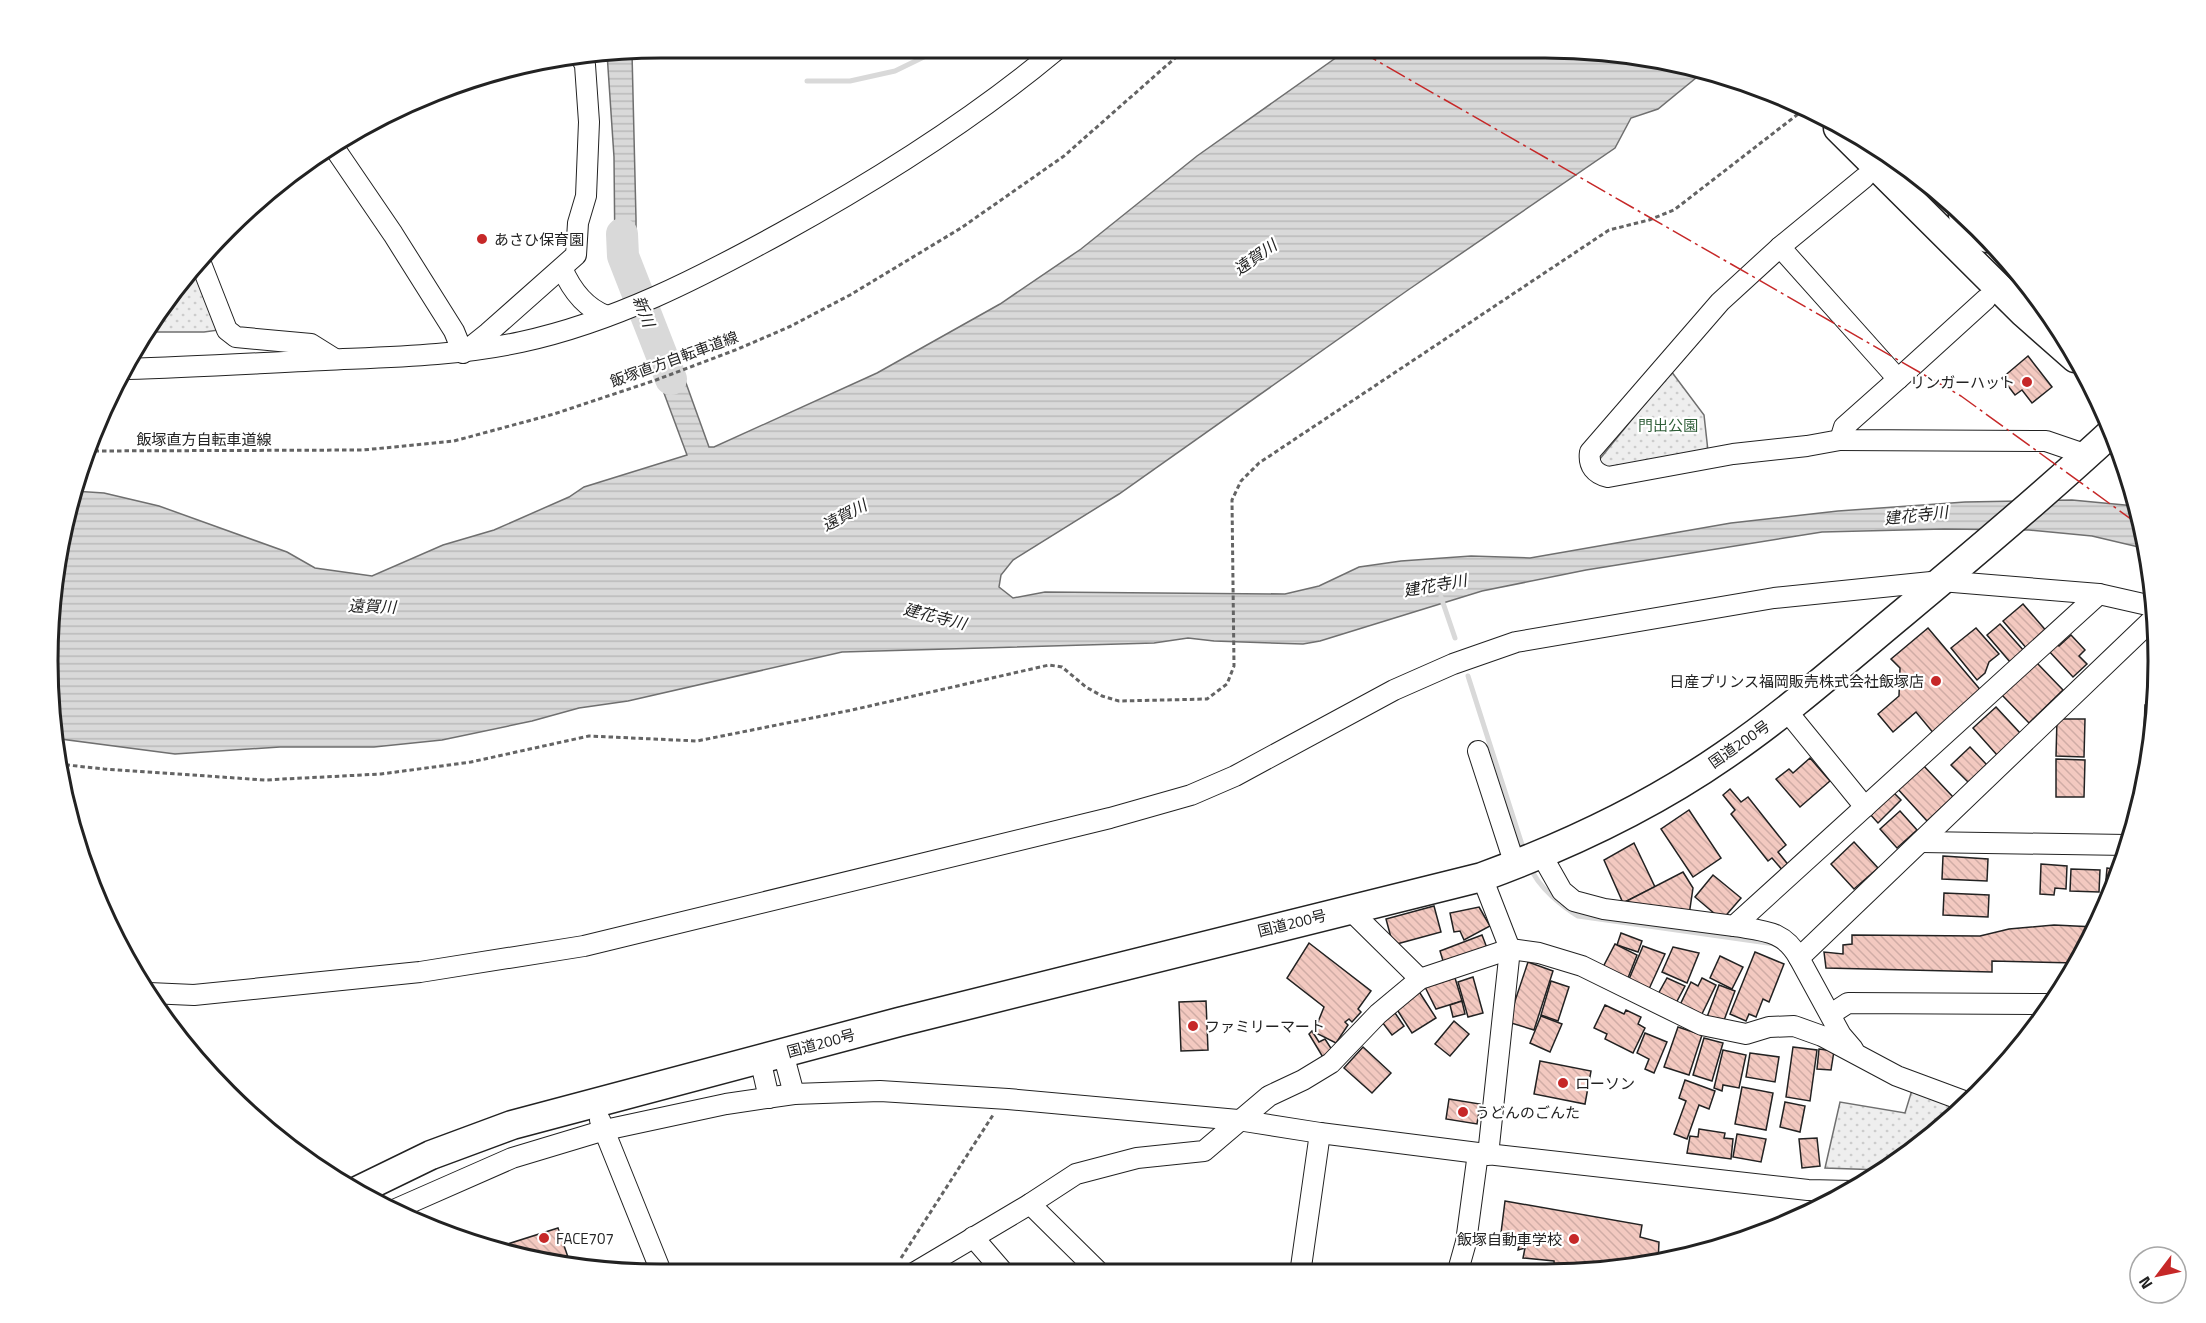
<svg xmlns="http://www.w3.org/2000/svg" width="2206" height="1323" viewBox="0 0 2206 1323" font-family="'Titillium Web','Noto Sans JP',sans-serif">
  <style>
    .park { fill: url(#park-dots); stroke: #6f6f6f; stroke-width: 1.5 }
    .water { fill: url(#water-rules); stroke: #6f6f6f; stroke-width: 1.5 }
    .lines { fill: none; stroke-linecap: round; stroke-linejoin: round }
    .stream { stroke: #d9d9d9; stroke-width: 5 }
    .river { stroke: #d9d9d9; stroke-width: 32 }
    .building { fill: url(#building-back-hatch); stroke: #222; stroke-width: 1.5 }
    .minor-tunnel { stroke: #d3d3d3; stroke-width: 20; stroke-dasharray: 20 10; stroke-linecap: butt }
    .minor-casing { stroke: #222; stroke-width: 22 }
    .highway-casing { stroke: #222; stroke-width: 31 }
    .path { stroke: #646464; stroke-width: 3; stroke-dasharray: 4.5 3; stroke-linecap: butt }
    .minor { stroke: #fff; stroke-width: 20 }
    .highway { stroke: #fff; stroke-width: 28 }
    .power { stroke: #c62828; stroke-width: 1.5; stroke-dasharray: 21 4.5 3 4.5; stroke-linecap: butt }
    .poi-dot { fill: #c62828; stroke: #fff; stroke-width: 2 }
    .labels { text-anchor: middle; dominant-baseline: central; stroke-width: 4.5; stroke-linejoin: round; paint-order: stroke }
    .poi-label { font-size: 15px; fill: #222; stroke: #fff; text-anchor: start }
    .street-label { font-size: 15px; fill: #222; stroke: #fff }
    .park-label { font-size: 15px; fill: #2f5e38; stroke: #fff }
    .water-label { font-size: 16px; font-style: italic; fill: #222; stroke: #fff }
    .rim { fill: none; stroke: #222; stroke-width: 3 }
  </style>
  <defs>
    <pattern id="park-dots" width="8" height="8" patternUnits="userSpaceOnUse" patternTransform="scale(1.5)"><rect width="8" height="8" fill="#eee"/><path d="M2 2h.1M6 6h.1" fill="none" stroke="#ccc" stroke-width="1.8" stroke-linecap="round"/></pattern>
    <pattern id="water-rules" width="6" height="5" patternUnits="userSpaceOnUse" patternTransform="scale(1.5)"><rect width="6" height="5" fill="#d9d9d9"/><path d="M0 2.5h6" fill="none" stroke="#bababa"/></pattern>
    <pattern id="building-back-hatch" width="6" height="6" patternUnits="userSpaceOnUse" patternTransform="scale(1.5)"><rect width="6" height="6" fill="#f3c9c0"/><path d="M-1 5l2 2M0 0l6 6M5-1l2 2" fill="none" stroke="#d0aca5"/></pattern>
  </defs>
  <rect width="100%" height="100%" fill="#fff"/>
  <g class="park">
    <path d="M 196,266 L 219,330 L 204,332 L 146,332 L 152,320 Z"/>
    <path d="M 1671,371 L 1704,415 L 1708,451 L 1603,468 L 1599,460 Z"/>
    <path d="M 1912,1090 L 1962,1108 L 1949,1123 L 1882,1170 L 1825,1168 L 1840,1102 L 1905,1113 Z"/>
  </g>
  <g class="water">
    <path d="M 1585,49 L 1702,73 L 1658,109 L 1631,118 L 1615,148 L 1408,290 L 1119,494 L 1013,560 L 1001,575 L 999,587 L 1013,598 L 1045,592 L 1285,594 L 1319,586 L 1359,567 L 1401,561 L 1471,556 L 1530,558 L 1731,523 L 1838,511 L 1965,502 L 2072,500 L 2135,506 L 2147,549 L 2092,536 L 2029,530 L 1944,529 L 1822,532 L 1586,570 L 1482,591 L 1320,641 L 1303,644 L 1214,641 L 1188,638 L 1154,643 L 842,652 L 628,701 L 579,708 L 532,721 L 442,740 L 374,747 L 280,747 L 175,754 L 53,738 L 48,661 L 53,581 L 74,491 L 104,493 L 159,506 L 287,552 L 315,568 L 372,576 L 443,545 L 494,530 L 569,497 L 584,487 L 687,455 L 645,342 L 668,333 L 709,447 L 714,447 L 877,373 L 1000,304 L 1081,249 L 1197,156 L 1347,50 Z"/>
    <path d="M 607,53 L 632,53 L 636,219 L 636,231 L 627,231 L 635,275 L 620,278 L 615,259 L 614,157 Z"/>
  </g>
  <g class="lines">
    <g class="stream">
      <path d="M 807,81 L 850,81 L 895,71 L 934,52"/>
      <path d="M 1441,597 L 1455,638"/>
      <path d="M 1468,676 L 1524,851"/>
      <path d="M 1531,868 C 1537,886 1563,907 1578,916 L 1775,944"/>
    </g>
    <path class="river" d="M 622,234 L 623,256 L 671,379"/>
  </g>
  <g class="building">
    <path d="M 2028,356 L 2052,387 L 2032,403 L 2022,390 L 2015,395 L 2002,378 Z"/>
    <path d="M 2023,604 L 2048,633 L 2028,650 L 2003,621 Z"/>
    <path d="M 2000,624 L 2024,651 L 2010,662 L 1987,635 Z"/>
    <path d="M 1928,628 L 1983,693 L 1935,735 L 1916,712 L 1893,732 L 1878,714 L 1899,696 L 1900,668 L 1891,659 Z"/>
    <path d="M 1976,628 L 1999,654 L 1989,662 L 1985,673 L 1977,680 L 1951,648 Z"/>
    <path d="M 2071,635 L 2085,650 L 2079,656 L 2087,664 L 2073,677 L 2048,650 L 2056,643 L 2059,646 Z"/>
    <path d="M 2036,662 L 2063,690 L 2029,723 L 2002,695 Z"/>
    <path d="M 2145,705 L 2154,706 L 2146,782 L 2141,799 Z"/>
    <path d="M 1996,707 L 2021,734 L 1997,755 L 1973,728 Z"/>
    <path d="M 2057,719 L 2085,719 L 2084,757 L 2056,756 Z"/>
    <path d="M 1970,747 L 1987,765 L 1969,783 L 1951,765 Z"/>
    <path d="M 1810,758 L 1830,781 L 1800,807 L 1776,779 L 1789,769 L 1793,773 Z"/>
    <path d="M 2056,759 L 2085,760 L 2084,797 L 2056,797 Z"/>
    <path d="M 1922,764 L 1953,797 L 1927,821 L 1896,787 Z"/>
    <path d="M 1730,789 L 1741,802 L 1748,797 L 1786,845 L 1778,852 L 1790,867 L 1784,872 L 1772,858 L 1768,861 L 1731,814 L 1735,810 L 1723,795 Z"/>
    <path d="M 1892,791 L 1901,800 L 1878,823 L 1869,813 Z"/>
    <path d="M 1689,810 L 1721,858 L 1693,877 L 1661,829 Z"/>
    <path d="M 1900,811 L 1917,830 L 1897,848 L 1880,829 Z"/>
    <path d="M 1854,842 L 1878,868 L 1854,889 L 1831,864 Z"/>
    <path d="M 1634,843 L 1655,887 L 1623,903 L 1604,860 Z"/>
    <path d="M 1943,856 L 1988,859 L 1987,881 L 1942,879 Z"/>
    <path d="M 2041,864 L 2067,866 L 2066,889 L 2055,888 L 2054,895 L 2040,894 Z"/>
    <path d="M 2107,868 L 2119,870 L 2113,892 L 2105,891 Z"/>
    <path d="M 2071,869 L 2100,870 L 2099,892 L 2070,891 Z"/>
    <path d="M 1683,872 L 1693,888 L 1689,915 L 1623,903 Z"/>
    <path d="M 1713,875 L 1741,898 L 1722,920 L 1695,897 Z"/>
    <path d="M 1944,893 L 1989,895 L 1988,917 L 1943,915 Z"/>
    <path d="M 1434,906 L 1441,932 L 1393,945 L 1386,919 Z"/>
    <path d="M 1479,907 L 1490,926 L 1464,940 L 1460,931 L 1454,932 L 1450,913 Z"/>
    <path d="M 2054,925 L 2095,927 L 2076,963 L 1992,961 L 1992,972 L 1826,968 L 1824,952 L 1843,954 L 1843,945 L 1852,944 L 1852,935 L 1980,936 L 2009,929 Z"/>
    <path d="M 1621,933 L 1642,941 L 1638,952 L 1617,945 Z"/>
    <path d="M 1482,935 L 1487,948 L 1444,964 L 1440,951 Z"/>
    <path d="M 1309,943 L 1371,991 L 1358,1009 L 1361,1012 L 1352,1022 L 1349,1019 L 1345,1022 L 1348,1025 L 1336,1043 L 1314,1032 L 1324,1007 L 1287,978 Z"/>
    <path d="M 1615,944 L 1637,955 L 1626,983 L 1601,971 Z"/>
    <path d="M 1643,946 L 1665,954 L 1649,989 L 1627,984 Z"/>
    <path d="M 1673,947 L 1699,953 L 1687,983 L 1662,972 Z"/>
    <path d="M 1755,952 L 1784,964 L 1769,1002 L 1763,999 L 1756,1017 L 1749,1014 L 1746,1021 L 1730,1014 Z"/>
    <path d="M 1720,956 L 1743,967 L 1732,989 L 1710,978 Z"/>
    <path d="M 1528,962 L 1553,971 L 1534,1030 L 1508,1022 Z"/>
    <path d="M 1473,977 L 1483,1013 L 1468,1017 L 1458,982 Z"/>
    <path d="M 1455,978 L 1462,1001 L 1436,1009 L 1425,987 Z"/>
    <path d="M 1667,978 L 1685,986 L 1675,1005 L 1657,996 Z"/>
    <path d="M 1702,978 L 1716,985 L 1700,1018 L 1679,1007 L 1691,982 L 1698,986 Z"/>
    <path d="M 1551,981 L 1569,987 L 1558,1021 L 1541,1015 Z"/>
    <path d="M 1719,985 L 1735,991 L 1723,1023 L 1707,1017 Z"/>
    <path d="M 1418,990 L 1436,1018 L 1412,1033 L 1396,1008 Z"/>
    <path d="M 1206,1001 L 1208,1050 L 1181,1051 L 1179,1002 Z"/>
    <path d="M 1462,1001 L 1465,1014 L 1453,1017 L 1450,1005 Z"/>
    <path d="M 1605,1005 L 1624,1014 L 1626,1010 L 1641,1017 L 1638,1024 L 1645,1028 L 1633,1053 L 1605,1039 L 1607,1034 L 1594,1028 Z"/>
    <path d="M 1395,1013 L 1404,1026 L 1392,1035 L 1382,1022 Z"/>
    <path d="M 1541,1016 L 1562,1024 L 1550,1052 L 1530,1043 Z"/>
    <path d="M 1454,1021 L 1469,1034 L 1450,1056 L 1435,1044 Z"/>
    <path d="M 1678,1027 L 1702,1035 L 1689,1075 L 1664,1067 Z"/>
    <path d="M 1312,1031 L 1319,1042 L 1325,1039 L 1334,1053 L 1324,1059 L 1309,1034 Z"/>
    <path d="M 1645,1033 L 1667,1042 L 1654,1073 L 1645,1069 L 1649,1059 L 1637,1053 Z"/>
    <path d="M 1704,1038 L 1723,1043 L 1712,1081 L 1693,1075 Z"/>
    <path d="M 1363,1047 L 1391,1073 L 1372,1093 L 1344,1068 Z"/>
    <path d="M 1793,1047 L 1817,1050 L 1810,1101 L 1786,1097 Z"/>
    <path d="M 1819,1049 L 1834,1051 L 1831,1070 L 1817,1069 Z"/>
    <path d="M 1723,1050 L 1746,1055 L 1739,1088 L 1723,1085 L 1722,1091 L 1714,1088 Z"/>
    <path d="M 1750,1053 L 1779,1057 L 1775,1082 L 1746,1077 Z"/>
    <path d="M 1540,1061 L 1591,1071 L 1585,1104 L 1534,1094 Z"/>
    <path d="M 1685,1080 L 1715,1091 L 1709,1109 L 1699,1105 L 1687,1139 L 1674,1134 L 1686,1101 L 1679,1098 Z"/>
    <path d="M 1742,1087 L 1773,1093 L 1766,1130 L 1735,1124 Z"/>
    <path d="M 1449,1099 L 1480,1104 L 1477,1124 L 1446,1119 Z"/>
    <path d="M 1785,1102 L 1805,1106 L 1800,1132 L 1780,1127 Z"/>
    <path d="M 1699,1129 L 1725,1133 L 1724,1138 L 1733,1139 L 1731,1159 L 1687,1153 L 1690,1136 L 1698,1137 Z"/>
    <path d="M 1737,1134 L 1766,1139 L 1761,1162 L 1733,1157 Z"/>
    <path d="M 1817,1138 L 1820,1166 L 1802,1168 L 1799,1139 Z"/>
    <path d="M 1505,1201 L 1642,1225 L 1640,1237 L 1659,1242 L 1658,1262 L 1585,1274 L 1555,1274 L 1554,1261 L 1523,1258 L 1525,1248 L 1518,1250 L 1520,1242 L 1500,1241 Z"/>
    <path d="M 558,1228 L 570,1263 L 495,1248 Z"/>
  </g>
  <g class="lines">
    <path class="minor-tunnel" d="M 1991,295 L 2015,273"/>
    <defs>
      <g id="minor">
        <path d="M 333,146 L 393,234 L 454,331 L 463,353 L 488,333 L 576,255 L 578,223 L 586,196 L 589,122 L 585,65 L 579,54"/>
        <path d="M 1780,247 L 1898,379 L 1986,299"/>
        <path d="M 200,261 L 227,330 L 236,337 L 311,344 L 335,359"/>
        <path d="M 562,268 C 571,289 585,308 607,316"/>
        <path d="M 127,369 C 193,367 259,363 325,360 C 390,357 457,356 521,342 C 614,322 699,278 781,233 C 877,180 971,121 1055,51"/>
        <path d="M 1898,379 L 1844,427 L 1840,440 L 2046,441 L 2087,455"/>
        <path d="M 1840,440 L 1807,446 L 1733,454 L 1608,477 C 1595,474 1588,466 1590,452 L 1720,302 L 1780,247 L 1864,178"/>
        <path d="M 1786,710 L 1865,807"/>
        <path d="M 1478,751 L 1515,865"/>
        <path d="M 1921,842 L 2127,845"/>
        <path d="M 1541,854 L 1562,891 L 1574,901 L 1604,909 L 1734,926 L 2099,594"/>
        <path d="M 1482,877 L 1510,949 L 1488,1155"/>
        <path d="M 1349,909 L 1420,979"/>
        <path d="M 1734,926 C 1763,931 1784,930 1799,958"/>
        <path d="M 149,993 L 194,995 L 420,972 L 584,946 L 1110,818 L 1191,795 L 1235,776 L 1394,690 L 1453,664 L 1516,642 L 1774,598 L 1941,581 L 2099,594 L 2152,606"/>
        <path d="M 1831,1014 L 1848,1003 L 2053,1004"/>
        <path d="M 1853,1049 L 1841,1035 L 1799,958 L 2154,618"/>
        <path d="M 783,1053 L 794,1094"/>
        <path d="M 760,1059 L 769,1098"/>
        <path d="M 600,1120 L 662,1274"/>
        <path d="M 1030,1204 L 1101,1274"/>
        <path d="M 396,1209 L 512,1158 L 605,1130 L 726,1104 L 794,1094 L 880,1091 L 1008,1099 L 1238,1120 L 1320,1133 L 1478,1153 L 1808,1190 L 1853,1191"/>
        <path d="M 973,1237 L 1005,1274"/>
        <path d="M 912,1274 L 1030,1204 L 1076,1174 L 1137,1158 L 1204,1151 L 1269,1096 L 1303,1080 L 1331,1063 L 1378,1014 L 1420,979 L 1510,949 L 1539,953 L 1582,966 L 1702,1025 L 1746,1034 L 1769,1027 L 1794,1026 L 1822,1036 L 1897,1076 L 1967,1102"/>
        <path d="M 1300,1274 L 1320,1133"/>
        <path d="M 1457,1274 L 1466,1242 L 1478,1153"/>
      </g>
      <g id="highway">
        <path d="M 1838,128 L 2024,313 L 2075,358"/>
        <path d="M 1963,215 L 1987,238"/>
        <path d="M 359,1190 L 431,1155 L 512,1125 L 899,1022 L 1482,877 C 1567,846 1650,807 1725,755 C 1788,712 1845,661 1903,613 C 1974,554 2045,494 2113,431"/>
      </g>
    </defs>
    <use href="#minor" class="minor-casing"/>
    <use href="#highway" class="highway-casing"/>
    <g class="path">
      <path d="M 87,451 L 363,450 L 454,441 L 554,414 L 656,380 L 738,349 L 791,326 L 850,295 L 961,228 L 1064,156 L 1183,51"/>
      <path d="M 58,764 L 104,769 L 265,780 L 381,774 L 471,762 L 589,736 L 697,741 L 852,710 L 1049,665 L 1062,667 L 1086,687 L 1102,696 L 1119,701 L 1207,699 L 1227,684 L 1234,666 L 1232,500 L 1241,481 L 1259,463 L 1609,230 L 1649,220 L 1674,210 L 1802,111"/>
      <path d="M 901,1258 L 993,1115"/>
    </g>
    <use href="#minor" class="minor"/>
    <use href="#highway" class="highway"/>
    <path class="power" d="M 1358,50 L 1961,396 L 2142,527"/>
  </g>
  <g class="poi-dot">
    <circle cx="482" cy="239" r="6"/>
    <circle cx="2027" cy="382" r="6"/>
    <circle cx="1936" cy="681" r="6"/>
    <circle cx="1193" cy="1026" r="6"/>
    <circle cx="1563" cy="1083" r="6"/>
    <circle cx="1463" cy="1112" r="6"/>
    <circle cx="544" cy="1238" r="6"/>
    <circle cx="1574" cy="1239" r="6"/>
  </g>
  <g class="labels">
    <g class="poi-label">
      <text x="494" y="239">あさひ保育園</text>
      <text x="2015" y="382" text-anchor="end">リンガーハット</text>
      <text x="1924" y="681" text-anchor="end">日産プリンス福岡販売株式会社飯塚店</text>
      <text x="1205" y="1026">ファミリーマート</text>
      <text x="1575" y="1083">ローソン</text>
      <text x="1475" y="1112">うどんのごんた</text>
      <text x="556" y="1238">FACE707</text>
      <text x="1562" y="1239" text-anchor="end">飯塚自動車学校</text>
    </g>
    <g class="street-label">
      <text transform="translate(674 359) rotate(-20)">飯塚直方自転車道線</text>
      <text x="204" y="439">飯塚直方自転車道線</text>
      <text transform="translate(1739 744) rotate(-35)">国道200号</text>
      <text transform="translate(1292 923) rotate(-14)">国道200号</text>
      <text transform="translate(821 1043) rotate(-15)">国道200号</text>
    </g>
    <g class="park-label">
      <text x="1668" y="425">門出公園</text>
    </g>
    <g class="water-label">
      <text transform="translate(1255 257) rotate(-35)">遠賀川</text>
      <text transform="translate(644 311) rotate(69)">新川</text>
      <text transform="translate(844 515) rotate(-28)">遠賀川</text>
      <text transform="translate(1916 515) rotate(-6)">建花寺川</text>
      <text transform="translate(1435 585) rotate(-10)">建花寺川</text>
      <text transform="translate(372 606) rotate(2)">遠賀川</text>
      <text transform="translate(935 616) rotate(14)">建花寺川</text>
    </g>
  </g>
  <path d="M0 0H2206V1323H0ZM661 58H1545A603 603 0 0 1 2148 661V661A603 603 0 0 1 1545 1264H661A603 603 0 0 1 58 661V661A603 603 0 0 1 661 58Z" fill="#fff" fill-rule="evenodd"/>
  <path class="rim" d="M661 58H1545A603 603 0 0 1 2148 661V661A603 603 0 0 1 1545 1264H661A603 603 0 0 1 58 661V661A603 603 0 0 1 661 58Z"/>
  <g transform="translate(2158 1275) rotate(238)"><circle r="28" fill="#ffffff" stroke="#a7a7a7" stroke-width="1.5"/>
  <path d="M0-4.5L10 22L0 15L-10 22Z" fill="#c62828"/>
  <text y="-9" font-size="16" font-weight="bold" text-anchor="middle" fill="#222222">N</text>
  </g>
</svg>
